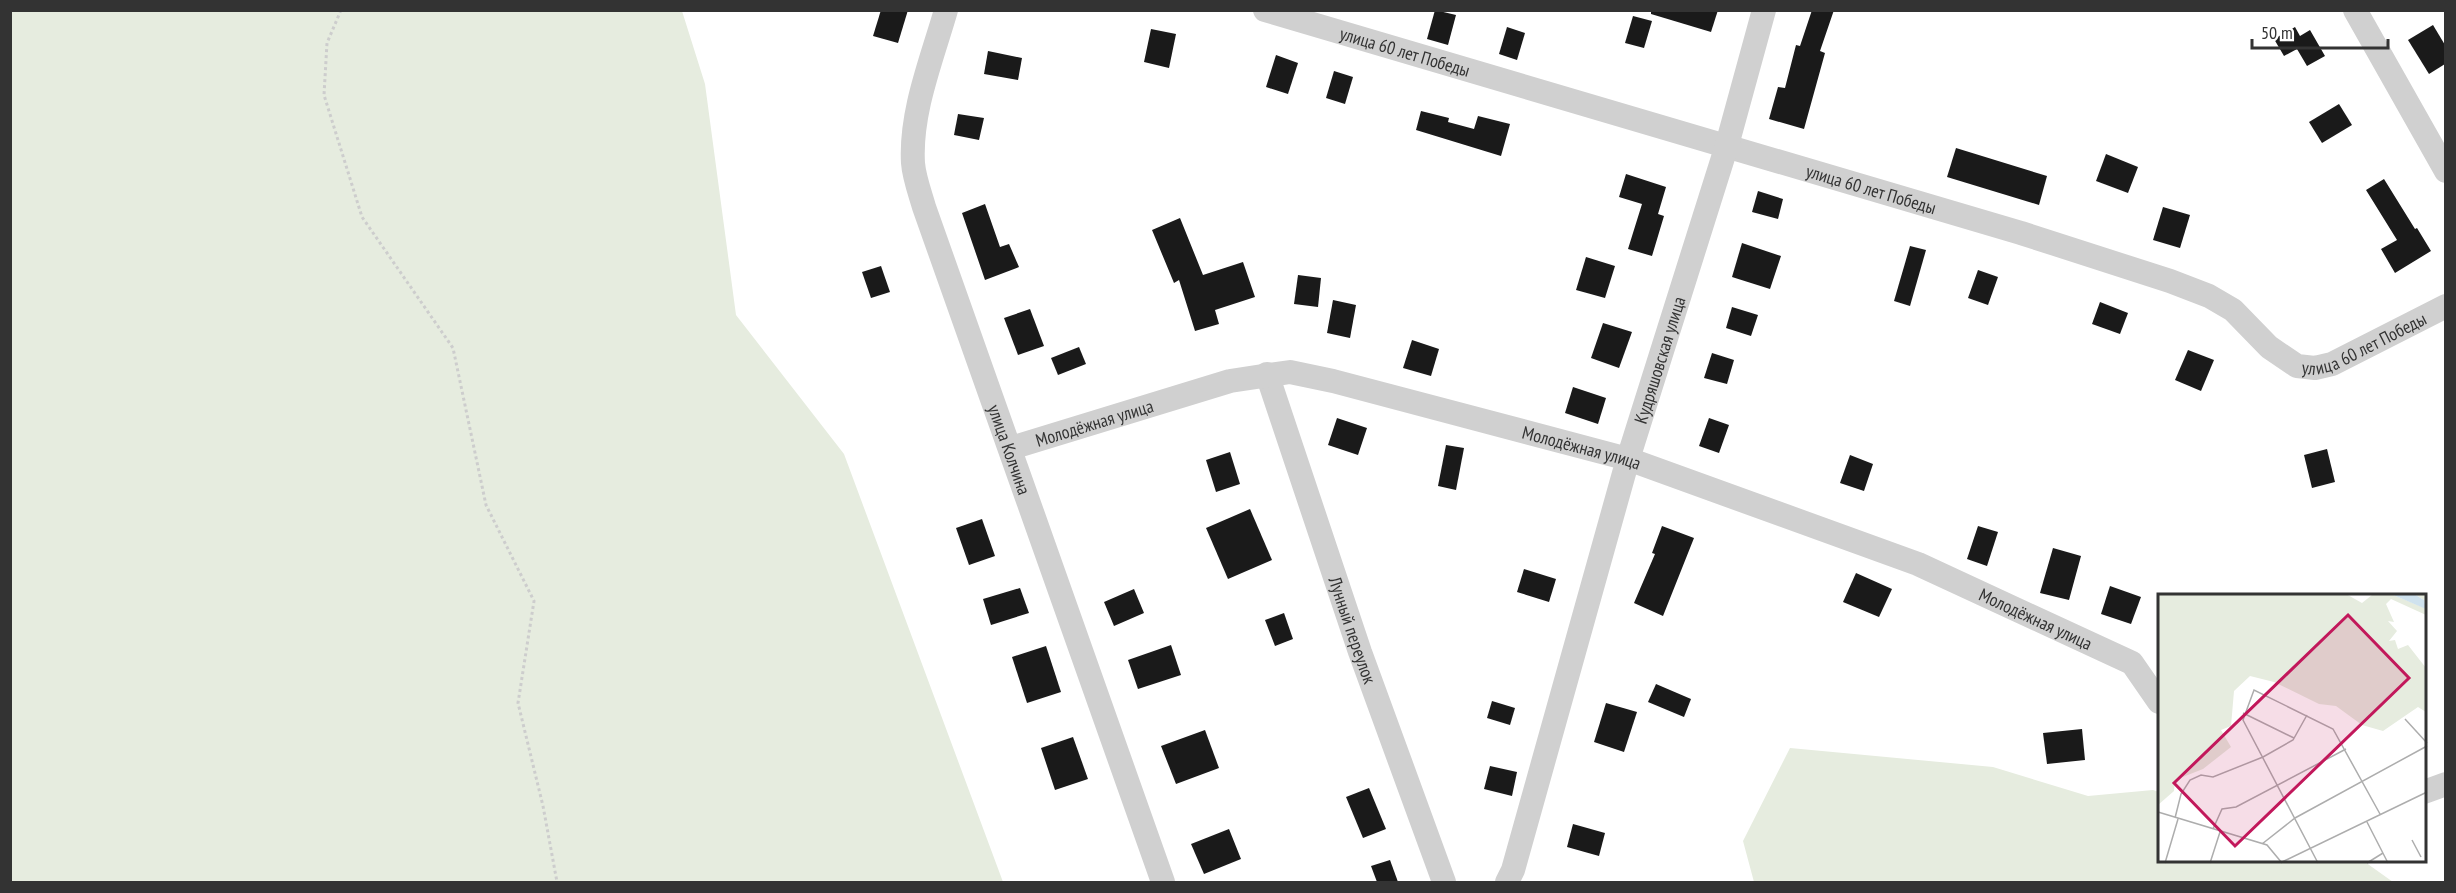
<svg xmlns="http://www.w3.org/2000/svg" width="2456" height="893" viewBox="0 0 2456 893" font-family="'PT Sans Narrow',sans-serif">
  <style>
    .green { fill: #e6ecdf }
    .building { fill: #1a1a1a }
    .lines { fill: none; stroke-linecap: round; stroke-linejoin: round }
    .path { stroke: #cdcdcd; stroke-width: 3; stroke-dasharray: 3 3; stroke-linecap: butt }
    .minor { stroke: #d0d0d0; stroke-width: 24 }
    .labels { text-anchor: middle; dominant-baseline: central; stroke-width: 6; stroke-linejoin: round; paint-order: stroke }
    .street-label { font-size: 18px; fill: #333; stroke: #fff }
    .inset-road { fill: none; stroke: #adadad; stroke-width: 1.5 }
    .view { fill: #c2185b; fill-opacity: 0.15; stroke: #c2185b; stroke-width: 3 }
    .inset-edge { fill: none; stroke: #333; stroke-width: 3 }
  </style>
  <rect width="100%" height="100%" fill="#fff"/>
  <g class="green">
    <path d="M 10,11 L 682,11 L 705,84 L 736,315 L 844,454 L 1003,882 L 11,882 Z"/>
    <path d="M 1790,748 L 1993,767 L 2088,796 L 2153,790 L 2159,792 L 2159,862 L 2365,862 L 2393,882 L 1754,882 L 1743,841 Z"/>
  </g>
  <g class="building">
    <path d="M 881,10 L 908,10 L 898,43 L 873,36 Z"/>
    <path d="M 1435,10 L 1456,15 L 1448,45 L 1427,39 Z"/>
    <path d="M 1651,10 L 1718,10 L 1711,32 L 1651,14 Z"/>
    <path d="M 1812,10 L 1834,10 L 1820,51 L 1825,53 L 1804,129 L 1769,119 L 1778,87 L 1785,88 L 1796,45 L 1800,46 Z"/>
    <path d="M 1633,16 L 1652,21 L 1644,48 L 1625,43 Z"/>
    <path d="M 2433,25 L 2445,45 L 2445,64 L 2429,74 L 2408,40 Z"/>
    <path d="M 1507,27 L 1525,33 L 1517,60 L 1499,54 Z"/>
    <path d="M 2295,27 L 2300,36 L 2310,30 L 2325,56 L 2307,66 L 2297,49 L 2284,56 L 2274,39 Z"/>
    <path d="M 1151,29 L 1176,34 L 1169,68 L 1144,62 Z"/>
    <path d="M 988,51 L 1022,58 L 1018,80 L 984,74 Z"/>
    <path d="M 1276,55 L 1298,63 L 1288,94 L 1266,87 Z"/>
    <path d="M 1334,71 L 1353,77 L 1345,104 L 1326,98 Z"/>
    <path d="M 2339,104 L 2352,125 L 2322,143 L 2309,122 Z"/>
    <path d="M 1421,111 L 1449,118 L 1448,122 L 1474,129 L 1478,116 L 1510,124 L 1501,156 L 1416,130 Z"/>
    <path d="M 958,114 L 984,118 L 979,140 L 954,135 Z"/>
    <path d="M 1956,148 L 2047,176 L 2039,205 L 1947,177 Z"/>
    <path d="M 2106,154 L 2138,167 L 2128,193 L 2096,181 Z"/>
    <path d="M 1626,174 L 1666,187 L 1658,214 L 1664,216 L 1652,256 L 1628,249 L 1642,204 L 1619,197 Z"/>
    <path d="M 2384,179 L 2415,229 L 2417,228 L 2431,251 L 2395,273 L 2381,249 L 2397,240 L 2366,190 Z"/>
    <path d="M 1758,191 L 1783,199 L 1778,219 L 1752,212 Z"/>
    <path d="M 985,204 L 1000,247 L 1009,244 L 1019,267 L 985,280 L 962,213 Z"/>
    <path d="M 2163,207 L 2190,215 L 2180,248 L 2153,240 Z"/>
    <path d="M 1180,218 L 1203,275 L 1243,262 L 1255,297 L 1215,310 L 1219,324 L 1195,331 L 1179,280 L 1174,283 L 1152,230 Z"/>
    <path d="M 1742,243 L 1781,256 L 1770,289 L 1732,277 Z"/>
    <path d="M 1910,246 L 1926,250 L 1910,306 L 1894,301 Z"/>
    <path d="M 1586,257 L 1615,266 L 1605,298 L 1576,290 Z"/>
    <path d="M 881,266 L 890,292 L 871,298 L 862,272 Z"/>
    <path d="M 1978,270 L 1998,277 L 1988,305 L 1968,298 Z"/>
    <path d="M 1298,275 L 1321,278 L 1318,307 L 1294,304 Z"/>
    <path d="M 1333,300 L 1356,305 L 1350,338 L 1327,333 Z"/>
    <path d="M 2100,302 L 2128,313 L 2120,334 L 2092,324 Z"/>
    <path d="M 1732,307 L 1758,315 L 1751,336 L 1726,328 Z"/>
    <path d="M 1030,309 L 1044,346 L 1018,355 L 1004,318 Z"/>
    <path d="M 1603,323 L 1632,332 L 1619,368 L 1591,358 Z"/>
    <path d="M 1412,340 L 1439,349 L 1431,376 L 1403,368 Z"/>
    <path d="M 1079,347 L 1086,364 L 1058,375 L 1051,358 Z"/>
    <path d="M 2188,350 L 2214,360 L 2201,391 L 2175,380 Z"/>
    <path d="M 1712,353 L 1734,360 L 1727,384 L 1704,378 Z"/>
    <path d="M 1573,387 L 1606,398 L 1598,424 L 1565,413 Z"/>
    <path d="M 1337,418 L 1367,428 L 1358,455 L 1328,445 Z"/>
    <path d="M 1709,418 L 1729,425 L 1719,453 L 1699,446 Z"/>
    <path d="M 1446,445 L 1464,448 L 1456,490 L 1438,486 Z"/>
    <path d="M 2327,449 L 2335,482 L 2312,488 L 2304,455 Z"/>
    <path d="M 1230,452 L 1240,484 L 1216,492 L 1206,460 Z"/>
    <path d="M 1850,455 L 1873,464 L 1864,491 L 1840,483 Z"/>
    <path d="M 1250,509 L 1272,560 L 1228,579 L 1206,528 Z"/>
    <path d="M 982,519 L 995,556 L 969,565 L 956,528 Z"/>
    <path d="M 1662,526 L 1694,538 L 1663,616 L 1634,603 L 1655,554 L 1652,553 Z"/>
    <path d="M 1978,526 L 1998,532 L 1987,566 L 1967,559 Z"/>
    <path d="M 2053,548 L 2081,556 L 2069,600 L 2040,593 Z"/>
    <path d="M 1524,569 L 1556,579 L 1549,602 L 1517,592 Z"/>
    <path d="M 1856,573 L 1892,589 L 1879,617 L 1843,602 Z"/>
    <path d="M 2110,586 L 2141,597 L 2131,624 L 2101,614 Z"/>
    <path d="M 1020,588 L 1029,613 L 991,625 L 983,599 Z"/>
    <path d="M 1134,589 L 1144,613 L 1114,626 L 1104,602 Z"/>
    <path d="M 1284,613 L 1293,639 L 1275,646 L 1265,620 Z"/>
    <path d="M 1171,645 L 1181,675 L 1138,689 L 1128,660 Z"/>
    <path d="M 1046,646 L 1061,692 L 1027,703 L 1012,657 Z"/>
    <path d="M 1656,684 L 1691,699 L 1684,717 L 1648,702 Z"/>
    <path d="M 1492,701 L 1515,708 L 1510,725 L 1487,718 Z"/>
    <path d="M 1606,703 L 1637,712 L 1624,752 L 1594,742 Z"/>
    <path d="M 2082,729 L 2085,760 L 2047,764 L 2043,733 Z"/>
    <path d="M 1205,730 L 1219,768 L 1176,784 L 1161,746 Z"/>
    <path d="M 1073,737 L 1088,779 L 1055,790 L 1041,748 Z"/>
    <path d="M 1490,766 L 1517,772 L 1512,796 L 1484,789 Z"/>
    <path d="M 1369,788 L 1386,829 L 1363,838 L 1346,797 Z"/>
    <path d="M 1573,824 L 1605,833 L 1599,856 L 1567,847 Z"/>
    <path d="M 1229,829 L 1241,859 L 1204,874 L 1191,844 Z"/>
    <path d="M 1390,860 L 1398,882 L 1377,882 L 1371,866 Z"/>
  </g>
  <g class="lines">
    <path class="path" d="M 341,10 L 327,43 L 324,95 L 362,217 L 453,348 L 486,505 L 534,601 L 518,703 L 543,806 L 557,882"/>
    <g class="minor">
      <path id="s1" d="M 946,10 C 932,59 910,112 913,163 C 914,177 920,193 924,207 L 1163,882"/>
      <path id="s2" d="M 1265,10 L 2021,233 L 2170,281 L 2209,296 L 2233,310 L 2269,347 L 2297,366 L 2315,368 L 2332,364 L 2446,306"/>
      <path d="M 2355,10 L 2446,171"/>
      <path id="s3" d="M 1267,374 L 1360,652 L 1444,882"/>
      <path id="s4" d="M 1011,448 L 1230,381 L 1290,372 L 1333,381 L 1628,459 L 1918,564 L 2132,663 L 2159,702"/>
      <path d="M 2424,792 L 2446,784"/>
      <path id="s5" d="M 1507,882 L 1513,870 L 1628,459 L 1727,145 L 1764,10"/>
    </g>
  </g>
  <g class="labels">
    <g class="street-label">
      <text stroke="none"><textPath href="#s2" startOffset="146">улица 60 лет Победы</textPath></text>
      <text stroke="none"><textPath href="#s2" startOffset="632">улица 60 лет Победы</textPath></text>
      <text stroke="none"><textPath href="#s2" startOffset="1172">улица 60 лет Победы</textPath></text>
      <text stroke="none"><textPath href="#s5" startOffset="544">Кудряшовская улица</textPath></text>
      <text stroke="none"><textPath href="#s4" startOffset="87">Молодёжная улица</textPath></text>
      <text stroke="none"><textPath href="#s4" startOffset="591">Молодёжная улица</textPath></text>
      <text stroke="none"><textPath href="#s1" startOffset="460">улица Колчина</textPath></text>
      <text stroke="none"><textPath href="#s4" startOffset="1077">Молодёжная улица</textPath></text>
      <text stroke="none"><textPath href="#s3" startOffset="270">Лунный переулок</textPath></text>
    </g>
  </g>
  <g transform="translate(2158 594)">
    <rect width="268" height="268" fill="#fff"/>
    <path d="M 0,0 L 188,0 L 204,9 L 214,1 L 233,0 L 267,14 L 266,6 L 256,0 L 268,0 L 268,21 L 233,5 L 228,10 L 236,28 L 230,27 L 239,37 L 231,47 L 237,46 L 240,55 L 250,51 L 268,74 L 268,118 L 260,113 L 225,137 L 204,131 L 178,112 L 161,110 L 116,88 L 92,82 L 76,97 L 73,132 L 63,136 L 73,153 L 45,175 L 17,186 L 16,197 L 0,211 Z" fill="#e6ecdf"/>
    <path d="M 233,0 L 256,0 L 266,6 L 268,15 Z" fill="#cfe2ee"/>
    <path class="inset-road" d="M 85,119 L 136,144M 247,125 L 269,149M 0,218 L 109,251 L 124,269M 17,224 L 23,200 L 32,186 L 43,181 L 55,183 L 105,163 L 135,146 L 149,121M 209,228 L 230,269M 55,235 L 64,215 L 78,213 L 188,155M 254,246 L 263,263M 104,250 L 137,224 L 269,152M 124,268 L 269,198M 7,269 L 20,225M 52,269 L 62,238M 160,269 L 85,126 L 96,96 L 175,135 L 222,220M 209,269 L 225,259"/>
    <path class="view" d="M 190,21 L 251,84 L 77,252 L 16,189 Z"/>
    <rect width="268" height="268" class="inset-edge"/>
  </g>
  <rect width="2456" height="893" fill="none" stroke="#333333" stroke-width="24"/>
  <path d="M2252 39v9h136v-9" fill="none" stroke="#333333" stroke-width="3"/>
  <text x="2261" y="39" font-size="18" fill="#333333" stroke="#ffffff" stroke-width="4.5" paint-order="stroke">50 m</text>
</svg>
